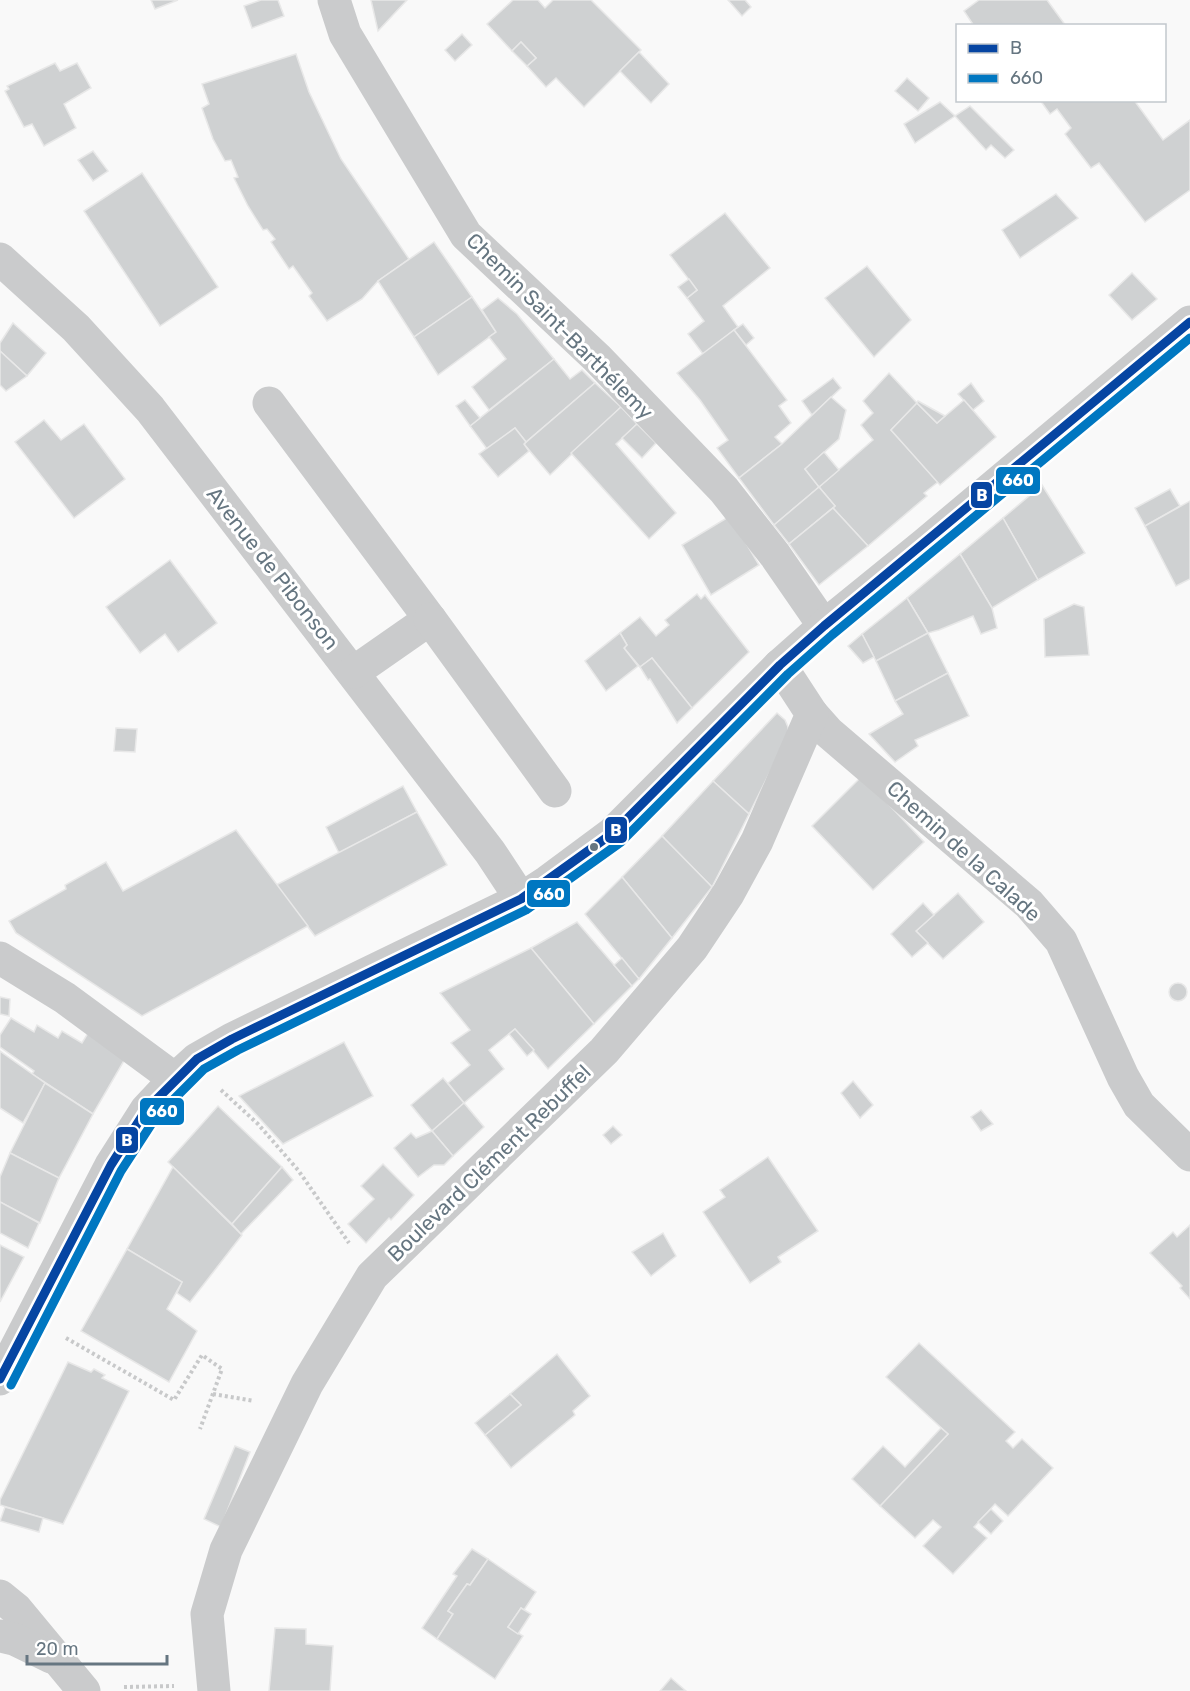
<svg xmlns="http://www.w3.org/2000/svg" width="1190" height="1691" viewBox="0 0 1190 1691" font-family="Rubik,sans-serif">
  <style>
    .building { fill: #cfd1d2; stroke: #e8e8e8; stroke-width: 1.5 }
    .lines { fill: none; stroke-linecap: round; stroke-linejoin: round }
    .path { stroke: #c8c9ca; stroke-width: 4; stroke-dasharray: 3 3; stroke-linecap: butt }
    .minor { stroke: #cacbcc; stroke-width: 33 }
    .bus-1-casing { stroke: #fff; stroke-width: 14 }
    .bus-2-casing { stroke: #fff; stroke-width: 14 }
    .bus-1 { stroke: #0645a2; stroke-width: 9 }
    .bus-2 { stroke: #0077c1; stroke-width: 9 }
    .bus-dot { fill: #667681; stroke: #fff; stroke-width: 2 }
    .labels { text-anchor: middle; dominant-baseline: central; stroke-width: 6; stroke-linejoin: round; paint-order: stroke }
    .street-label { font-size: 21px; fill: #667681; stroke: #fff }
    .line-badge { stroke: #fff; stroke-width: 2 }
    .badge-label { font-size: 16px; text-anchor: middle; font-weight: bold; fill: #fff }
  </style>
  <rect width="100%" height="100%" fill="#f9f9f9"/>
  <g class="building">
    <path d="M 151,0 L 178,0 L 155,9 Z"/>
    <path d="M 261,0 L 278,0 L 284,16 L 252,28 L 244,6 Z"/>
    <path d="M 371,0 L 407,0 L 378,31 Z"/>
    <path d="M 513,0 L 538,0 L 545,8 L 553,0 L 591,0 L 641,50 L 584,107 L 556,78 L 546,87 L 527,66 L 536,58 L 521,42 L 512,51 L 487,24 Z"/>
    <path d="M 728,0 L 745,0 L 751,7 L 742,16 Z"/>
    <path d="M 979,0 L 1047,0 L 1066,26 L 974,26 L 964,11 Z"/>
    <path d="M 462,34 L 472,45 L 455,61 L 445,50 Z"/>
    <path d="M 521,42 L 536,58 L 527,66 L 512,51 Z"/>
    <path d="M 639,52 L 669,84 L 651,103 L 620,71 Z"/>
    <path d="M 296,54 L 309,92 L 341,159 L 409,259 L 378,281 L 362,299 L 327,321 L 309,296 L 312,293 L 293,266 L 289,269 L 271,242 L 275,239 L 267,229 L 263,230 L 248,206 L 234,178 L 238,177 L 231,160 L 225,161 L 213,139 L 202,108 L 209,104 L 202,84 Z"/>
    <path d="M 55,63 L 60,71 L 77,63 L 91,88 L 64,104 L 76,128 L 44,146 L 32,124 L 24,127 L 5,91 L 9,89 L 7,86 Z"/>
    <path d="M 907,78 L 929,98 L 918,111 L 895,91 Z"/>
    <path d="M 1040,100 L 1134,100 L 1163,140 L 1190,120 L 1190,190 L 1145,222 L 1099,163 L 1091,168 L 1065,134 L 1071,128 L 1057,109 L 1050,114 Z"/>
    <path d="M 940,102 L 955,116 L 915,143 L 904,124 Z"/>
    <path d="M 970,106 L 1014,150 L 1005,158 L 991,145 L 986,150 L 955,116 Z"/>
    <path d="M 93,151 L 108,171 L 93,181 L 78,160 Z"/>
    <path d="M 142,173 L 218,287 L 160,326 L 84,211 Z"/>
    <path d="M 1056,194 L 1078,218 L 1020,258 L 1002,230 Z"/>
    <path d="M 725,213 L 770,268 L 723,306 L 738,327 L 703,354 L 688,334 L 704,321 L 687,298 L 697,290 L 670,255 Z"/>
    <path d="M 434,242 L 472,297 L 414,337 L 378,281 Z"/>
    <path d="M 867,266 L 911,320 L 874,357 L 825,298 Z"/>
    <path d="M 1132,273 L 1157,299 L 1132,320 L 1109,295 Z"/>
    <path d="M 689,279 L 697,290 L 687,298 L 678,287 Z"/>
    <path d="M 472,297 L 496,332 L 438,375 L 414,337 Z"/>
    <path d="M 498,298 L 517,314 L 554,359 L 489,410 L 472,387 L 506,359 L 489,337 L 496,332 L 482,310 Z"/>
    <path d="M 13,323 L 46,353 L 27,376 L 0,351 L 0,343 Z"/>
    <path d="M 743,324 L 754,338 L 746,345 L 734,330 Z"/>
    <path d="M 734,330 L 787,400 L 779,406 L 791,423 L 775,437 L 782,444 L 739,478 L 717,448 L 728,440 L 700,400 L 677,373 Z"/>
    <path d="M 0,351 L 27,376 L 6,391 L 0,385 Z"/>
    <path d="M 554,359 L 570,379 L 582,370 L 595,383 L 526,442 L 515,428 L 487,449 L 470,426 Z"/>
    <path d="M 889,373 L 917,403 L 891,430 L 938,482 L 924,493 L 927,496 L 868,546 L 833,508 L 835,506 L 819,487 L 873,440 L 861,425 L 873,413 L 863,401 Z"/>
    <path d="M 833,378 L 841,388 L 812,415 L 802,401 Z"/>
    <path d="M 595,383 L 621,407 L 550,475 L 524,444 Z"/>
    <path d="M 971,383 L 984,401 L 973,410 L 958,394 Z"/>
    <path d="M 831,397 L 846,410 L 839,439 L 805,469 L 819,487 L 774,525 L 739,478 L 782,444 Z"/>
    <path d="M 465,400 L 480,418 L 470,426 L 456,406 Z"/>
    <path d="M 964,400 L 996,437 L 940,485 L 891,430 L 917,403 L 937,423 Z"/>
    <path d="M 918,401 L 945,416 L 937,423 L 917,403 Z"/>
    <path d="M 621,407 L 637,424 L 616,444 L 676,513 L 649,539 L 571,453 Z"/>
    <path d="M 44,420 L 61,440 L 84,424 L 125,479 L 74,518 L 15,442 Z"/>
    <path d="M 637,424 L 656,443 L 642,458 L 622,438 Z"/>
    <path d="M 515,428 L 526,442 L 524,444 L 529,451 L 498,477 L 479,454 Z"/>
    <path d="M 824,452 L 839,470 L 819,487 L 805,469 Z"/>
    <path d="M 1042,485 L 1085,553 L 1038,580 L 1003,518 Z"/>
    <path d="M 819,487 L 835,506 L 789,544 L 774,525 Z"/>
    <path d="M 1170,489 L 1180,506 L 1145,526 L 1135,508 Z"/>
    <path d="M 1190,501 L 1190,579 L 1176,586 L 1145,526 Z"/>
    <path d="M 833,508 L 868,546 L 819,585 L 789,544 Z"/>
    <path d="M 730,516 L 759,565 L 711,595 L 682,545 Z"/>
    <path d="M 1003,518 L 1038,580 L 992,608 L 960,554 Z"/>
    <path d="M 960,554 L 992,608 L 997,628 L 981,634 L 973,616 L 939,630 L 928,633 L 907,598 Z"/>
    <path d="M 170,560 L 217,623 L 178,652 L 165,634 L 140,653 L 106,607 Z"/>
    <path d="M 697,594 L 701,599 L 705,595 L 749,652 L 692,708 L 652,658 L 640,667 L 624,648 L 627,645 L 620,633 L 640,617 L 656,636 L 669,625 L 665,620 Z"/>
    <path d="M 907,598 L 928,633 L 876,661 L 862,634 Z"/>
    <path d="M 1074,604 L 1084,607 L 1089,655 L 1045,657 L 1044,619 Z"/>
    <path d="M 620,633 L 627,645 L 624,648 L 638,666 L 606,691 L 585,661 Z"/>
    <path d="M 928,633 L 948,673 L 895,701 L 876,661 Z"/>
    <path d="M 862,634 L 874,657 L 863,663 L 848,646 Z"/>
    <path d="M 652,658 L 692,708 L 677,723 L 650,679 L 648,680 L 640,667 Z"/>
    <path d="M 948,673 L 969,716 L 915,740 L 918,746 L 895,762 L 869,734 L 903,714 L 895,701 Z"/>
    <path d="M 777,713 L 785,720 L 788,727 L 788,736 L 749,814 L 713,781 Z"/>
    <path d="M 116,728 L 137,729 L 135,752 L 114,751 Z"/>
    <path d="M 862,776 L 924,842 L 873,890 L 812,826 Z"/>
    <path d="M 713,781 L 749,814 L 712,887 L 662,836 Z"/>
    <path d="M 403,786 L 417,812 L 339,853 L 326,827 Z"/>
    <path d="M 417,812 L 447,865 L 315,936 L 276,885 Z"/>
    <path d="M 236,830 L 308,926 L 142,1016 L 16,933 L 9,921 L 66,889 L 65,885 L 106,862 L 123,891 Z"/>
    <path d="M 662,836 L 712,887 L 672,938 L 622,877 Z"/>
    <path d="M 622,877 L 672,938 L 639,979 L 585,914 Z"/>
    <path d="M 958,893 L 984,922 L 943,959 L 916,931 Z"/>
    <path d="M 923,903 L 934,915 L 916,931 L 928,943 L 912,957 L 891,934 Z"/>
    <path d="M 577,922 L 632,986 L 594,1024 L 531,948 Z"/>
    <path d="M 531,948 L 594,1024 L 548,1069 L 515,1029 L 489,1050 L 504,1069 L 464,1103 L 448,1083 L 470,1065 L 451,1043 L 470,1030 L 440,993 Z"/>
    <path d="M 622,958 L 639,979 L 632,986 L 614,965 Z"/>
    <circle cx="1178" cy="992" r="9"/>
    <path d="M 0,997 L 10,999 L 9,1016 L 0,1014 Z"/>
    <path d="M 11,1018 L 34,1032 L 37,1025 L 58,1038 L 62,1031 L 82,1043 L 88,1033 L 125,1059 L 93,1114 L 32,1074 L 34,1071 L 0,1047 L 0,1035 Z"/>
    <path d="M 515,1029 L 534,1050 L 527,1056 L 509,1034 Z"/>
    <path d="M 344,1042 L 373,1096 L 283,1144 L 239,1096 Z"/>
    <path d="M 0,1051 L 45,1083 L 23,1123 L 0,1108 Z"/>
    <path d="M 443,1078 L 464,1103 L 432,1131 L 411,1105 Z"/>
    <path d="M 853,1081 L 873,1105 L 860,1118 L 841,1093 Z"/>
    <path d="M 45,1083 L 93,1114 L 59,1178 L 10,1153 Z"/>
    <path d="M 464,1103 L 484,1127 L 453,1156 L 432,1131 Z"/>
    <path d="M 218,1106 L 282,1167 L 232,1224 L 168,1162 Z"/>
    <path d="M 981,1110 L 993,1124 L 981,1131 L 971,1117 Z"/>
    <path d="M 613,1126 L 622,1135 L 611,1144 L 603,1135 Z"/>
    <path d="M 432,1131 L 453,1156 L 444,1165 L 434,1165 L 418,1177 L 394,1148 L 411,1133 L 416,1138 Z"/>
    <path d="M 10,1153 L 59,1178 L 40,1223 L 0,1202 L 0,1177 Z"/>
    <path d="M 768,1157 L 818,1231 L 778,1257 L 781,1262 L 750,1283 L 703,1212 L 725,1197 L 720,1190 Z"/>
    <path d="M 383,1164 L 414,1195 L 391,1220 L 389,1218 L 366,1243 L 348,1224 L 374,1199 L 361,1186 Z"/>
    <path d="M 173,1167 L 242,1235 L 190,1302 L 177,1293 L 182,1282 L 127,1249 Z"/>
    <path d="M 282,1167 L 293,1180 L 241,1234 L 232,1224 Z"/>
    <path d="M 0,1202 L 39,1223 L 28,1248 L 0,1233 Z"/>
    <path d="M 1190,1225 L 1190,1299 L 1180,1288 L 1182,1286 L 1150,1253 L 1173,1232 L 1177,1237 Z"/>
    <path d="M 663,1233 L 676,1256 L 651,1276 L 632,1252 Z"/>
    <path d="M 0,1245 L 24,1257 L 0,1302 Z"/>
    <path d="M 127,1249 L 182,1282 L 167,1309 L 197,1331 L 169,1382 L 81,1331 Z"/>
    <path d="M 919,1343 L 1015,1432 L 1006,1441 L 1013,1448 L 1022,1439 L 1053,1468 L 1008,1516 L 995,1504 L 974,1527 L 987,1538 L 953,1574 L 923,1546 L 941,1527 L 933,1520 L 915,1538 L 880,1506 L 948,1434 L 886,1377 Z"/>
    <path d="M 557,1354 L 590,1396 L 573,1411 L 575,1415 L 511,1468 L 485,1435 L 521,1405 L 510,1394 Z"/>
    <path d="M 68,1362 L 91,1372 L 94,1369 L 105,1375 L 102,1378 L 129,1391 L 63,1524 L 0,1505 L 0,1500 Z"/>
    <path d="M 510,1394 L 521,1405 L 485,1435 L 475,1423 Z"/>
    <path d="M 941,1428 L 948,1434 L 880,1506 L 852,1479 L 883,1446 L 905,1467 Z"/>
    <path d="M 235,1446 L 250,1452 L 221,1527 L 204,1519 Z"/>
    <path d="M 5,1507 L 43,1518 L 39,1532 L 0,1521 Z"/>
    <path d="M 991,1509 L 1003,1521 L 991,1534 L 978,1522 Z"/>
    <path d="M 472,1549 L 488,1559 L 470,1585 L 467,1584 L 448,1611 L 453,1614 L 437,1639 L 422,1628 L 457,1576 L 453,1574 Z"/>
    <path d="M 488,1559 L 536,1592 L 524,1610 L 521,1608 L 508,1627 L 523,1636 L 495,1679 L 437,1639 L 453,1614 L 448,1611 L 467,1584 L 470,1585 Z"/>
    <path d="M 521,1608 L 531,1614 L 518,1634 L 508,1627 Z"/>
    <path d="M 275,1628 L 306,1629 L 306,1644 L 333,1646 L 330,1691 L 269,1691 Z"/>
    <path d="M 671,1678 L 686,1691 L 660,1691 Z"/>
  </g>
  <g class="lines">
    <g class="path">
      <path d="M 221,1090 L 258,1124 L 298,1170 L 349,1243"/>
      <path d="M 66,1338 L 174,1400 L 202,1355 L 222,1369 L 200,1429"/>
      <path d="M 213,1394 L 254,1401"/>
      <path d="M 124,1687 L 174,1686"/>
    </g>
    <g class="minor">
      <path d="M 334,0 L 345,34 L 466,235 L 597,358 L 724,490 L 775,555 L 824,626"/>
      <path d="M 0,259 L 76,328 L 150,409 L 490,852 L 521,899"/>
      <path d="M 269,403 L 430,619 L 354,672"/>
      <path d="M 430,619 L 555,791"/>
      <path d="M 812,714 L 828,732 L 1029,904 L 1061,941 L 1123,1077 L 1139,1105 L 1190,1155"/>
      <path d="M 0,958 L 65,998 L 175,1079"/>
      <path d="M 0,1379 L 111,1165 L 146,1110 L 175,1079 L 197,1059 L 232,1039 L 521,899 L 547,882 L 613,833 L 780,665 L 824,626 L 925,544 L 1190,322"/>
      <path d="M 0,1596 L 16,1609 L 84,1691"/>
      <path d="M 0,1636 L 14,1639 L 51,1657"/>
      <path d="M 214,1691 L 207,1614 L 226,1550 L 307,1384 L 372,1276 L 604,1051 L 692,948 L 728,894 L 757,841 L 812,714 L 780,665"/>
    </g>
    <defs>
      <path id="bus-1" d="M 0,1379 L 111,1165 L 146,1110 L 197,1059 L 232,1039 L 521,899 L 613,833 L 780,665 L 824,626 L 1190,322"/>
      <path id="bus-2" d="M 11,1385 L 121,1171 L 156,1117 L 204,1069 L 238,1050 L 526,910 L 621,842 L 788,674 L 832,635 L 1190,338"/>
    </defs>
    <use href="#bus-1" class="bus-1-casing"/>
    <use href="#bus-2" class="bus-2-casing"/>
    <use href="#bus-1" class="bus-1"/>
    <use href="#bus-2" class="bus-2"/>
  </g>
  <circle class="bus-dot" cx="594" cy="847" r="5"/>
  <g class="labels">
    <g class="street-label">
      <text transform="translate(560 326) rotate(45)">Chemin Saint-Barthélemy</text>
      <text transform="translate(273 568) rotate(52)">Avenue de Pibonson</text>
      <text transform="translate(964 851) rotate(42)">Chemin de la Calade</text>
      <text transform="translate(489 1163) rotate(-44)">Boulevard Clément Rebuffel</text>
    </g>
  </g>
  <g class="line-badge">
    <rect x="995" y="466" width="46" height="29" rx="6" fill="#0077c1"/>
    <rect x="970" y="481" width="23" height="28" rx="6" fill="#0645a2"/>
    <rect x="604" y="816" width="24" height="28" rx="6" fill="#0645a2"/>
    <rect x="526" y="879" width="45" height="29" rx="6" fill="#0077c1"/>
    <rect x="139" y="1097" width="46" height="29" rx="6" fill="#0077c1"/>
    <rect x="115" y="1126" width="24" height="28" rx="6" fill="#0645a2"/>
  </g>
  <g class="badge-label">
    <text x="1018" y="486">660</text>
    <text x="982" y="501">B</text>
    <text x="616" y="836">B</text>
    <text x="549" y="900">660</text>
    <text x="162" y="1117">660</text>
    <text x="127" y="1146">B</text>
  </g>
  <rect x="956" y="24" width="210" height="78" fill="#ffffff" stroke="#c2c8cd" stroke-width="1.5"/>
  <rect x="968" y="44" width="30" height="9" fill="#0645a2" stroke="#c2c8cd" stroke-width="1.5"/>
  <text x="1010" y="54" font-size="18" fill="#667681">B</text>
  <rect x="968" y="74" width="30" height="9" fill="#0077c1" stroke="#c2c8cd" stroke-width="1.5"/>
  <text x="1010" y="84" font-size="18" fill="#667681">660</text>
  <path d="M27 1655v9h140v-9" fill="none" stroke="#667681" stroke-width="3"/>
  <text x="36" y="1655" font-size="18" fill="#667681" stroke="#ffffff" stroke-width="4.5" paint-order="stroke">20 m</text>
</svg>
